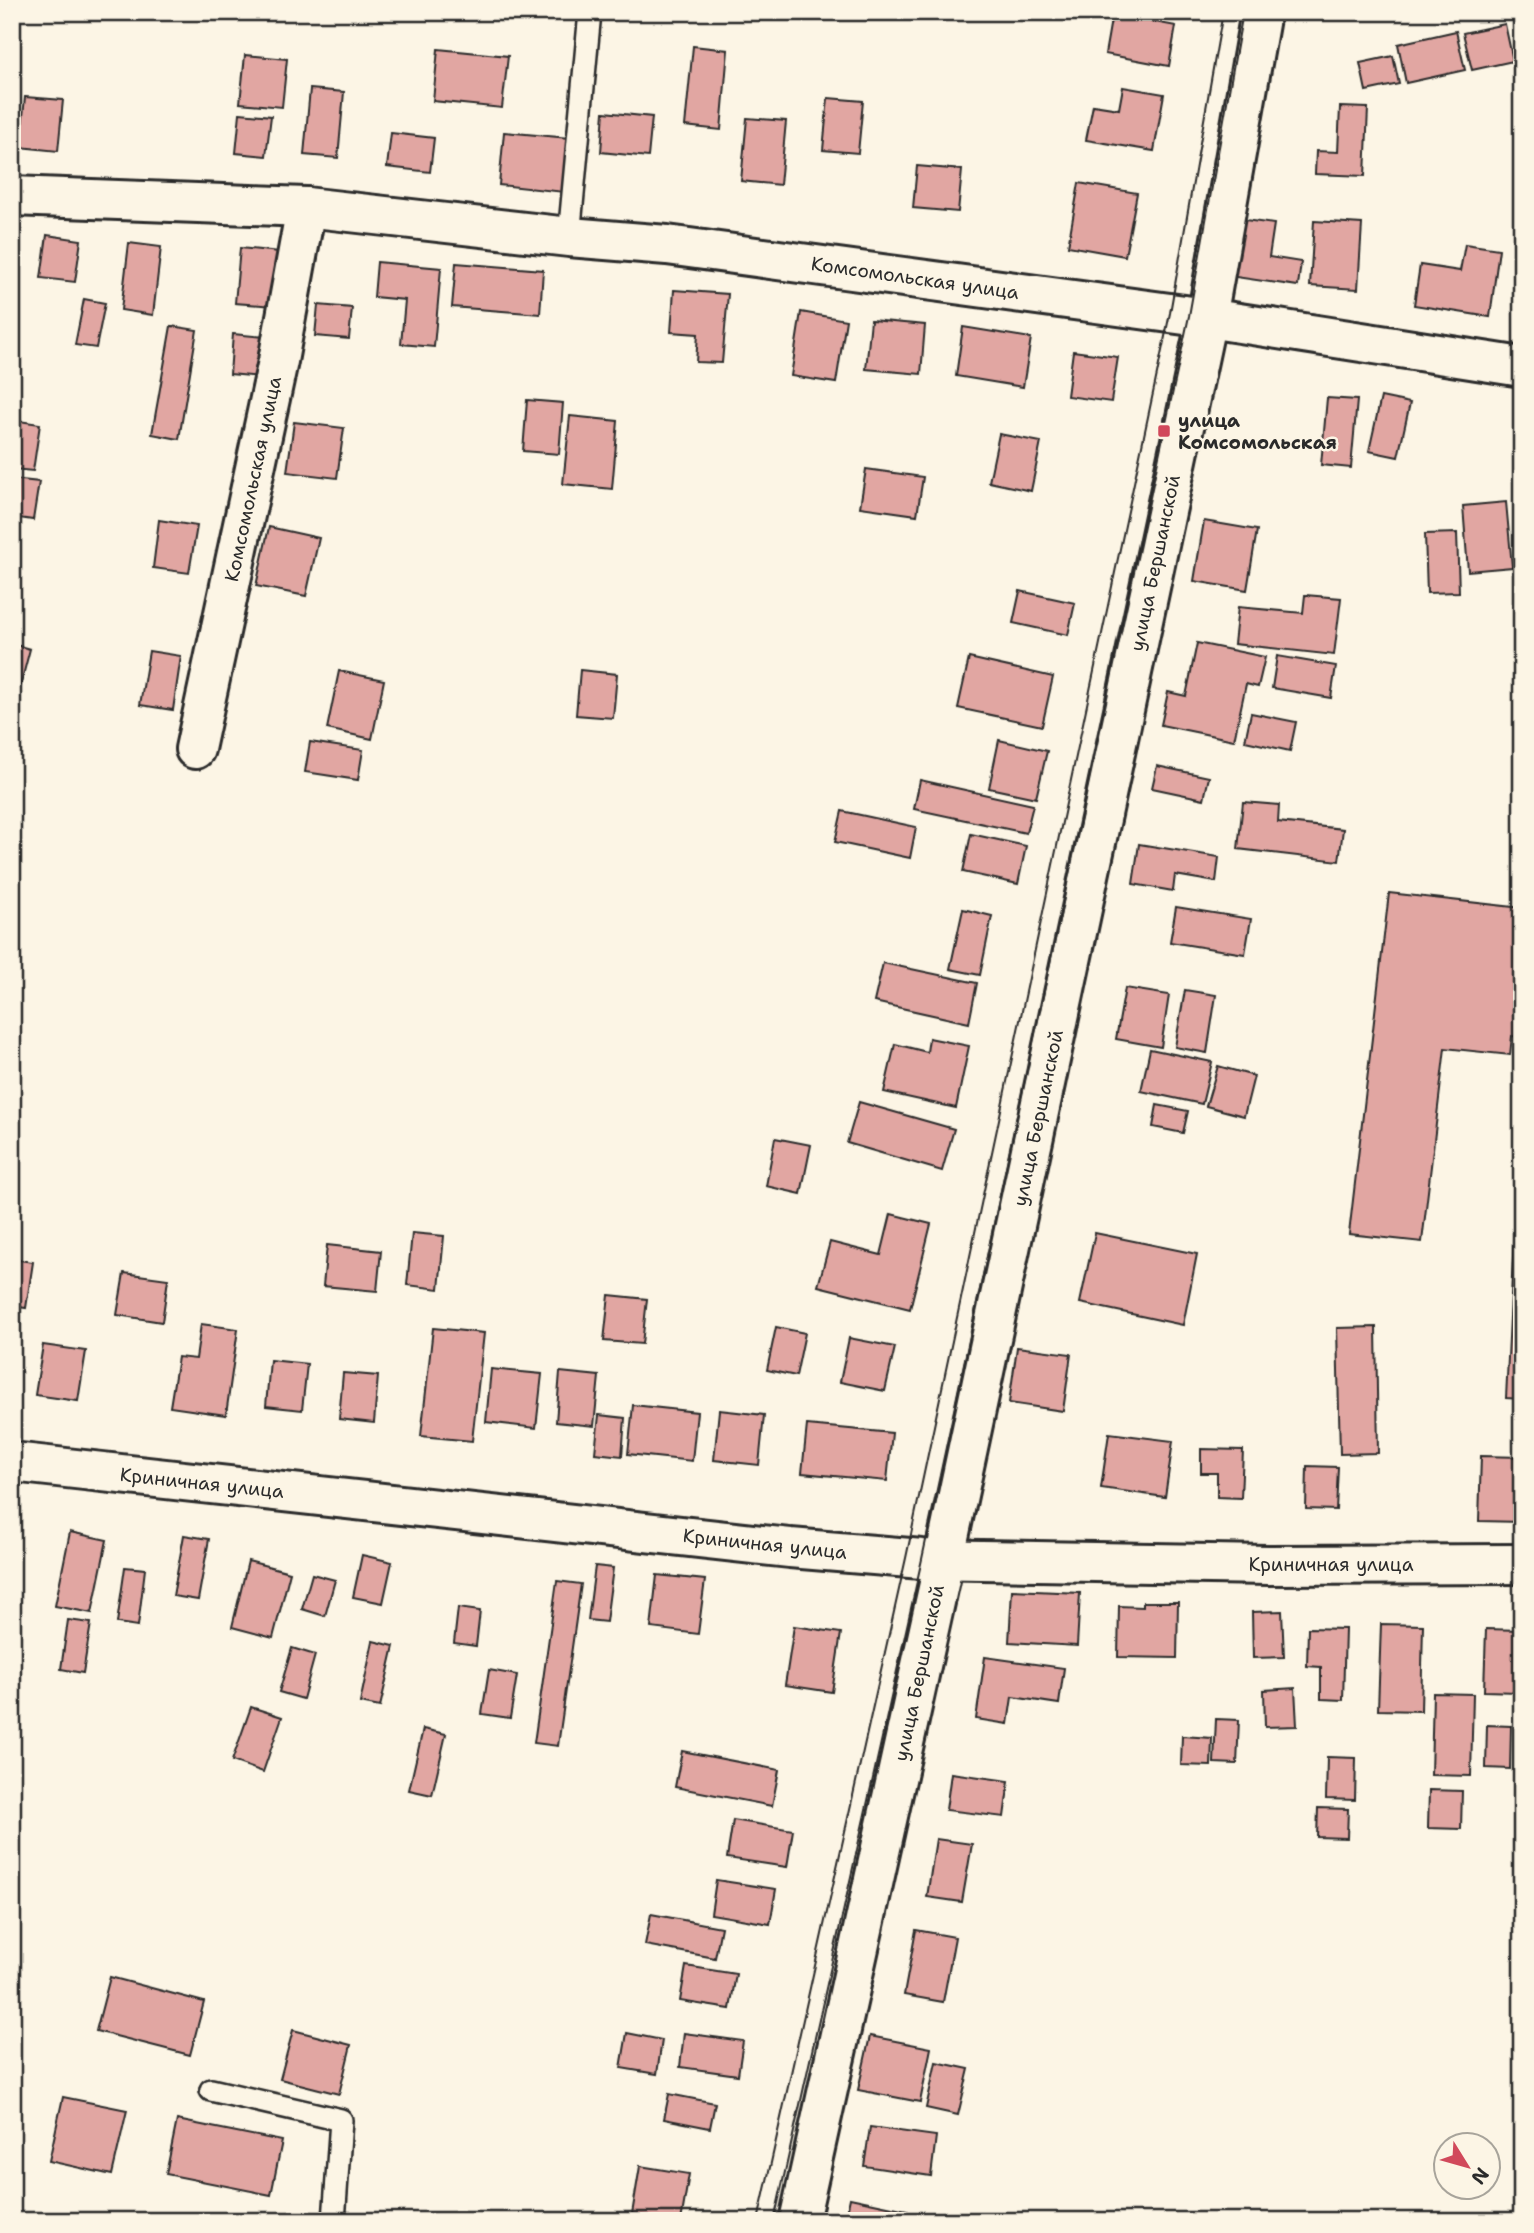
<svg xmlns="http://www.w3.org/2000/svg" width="1534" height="2233" viewBox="0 0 1534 2233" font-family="'Shantell Sans',sans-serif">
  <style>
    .building { fill: #e1a6a2; stroke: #2b2b2b; stroke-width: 2 }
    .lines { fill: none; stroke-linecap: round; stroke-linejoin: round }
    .lane-casing { stroke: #2b2b2b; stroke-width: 26 }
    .street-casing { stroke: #2b2b2b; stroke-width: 44 }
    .lane { stroke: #fcf5e5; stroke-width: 21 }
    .street { stroke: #fcf5e5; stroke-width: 38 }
    .tram { stroke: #2b2b2b; stroke-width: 2 }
    .poi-dot { fill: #d1495b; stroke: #fcf5e5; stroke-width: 2.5 }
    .labels { text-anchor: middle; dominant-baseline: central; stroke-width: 5; stroke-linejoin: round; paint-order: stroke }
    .street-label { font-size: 19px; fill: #2b2b2b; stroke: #fcf5e5 }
    .poi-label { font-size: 19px; font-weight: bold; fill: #2b2b2b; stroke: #fcf5e5; text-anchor: start }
  </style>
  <rect width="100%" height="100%" fill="#fcf5e5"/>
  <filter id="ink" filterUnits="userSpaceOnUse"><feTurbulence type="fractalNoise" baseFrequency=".0143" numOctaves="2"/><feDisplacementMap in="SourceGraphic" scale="14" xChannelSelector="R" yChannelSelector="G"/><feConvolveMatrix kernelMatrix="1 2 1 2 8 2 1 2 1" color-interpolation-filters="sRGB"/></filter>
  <g filter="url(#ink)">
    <g class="building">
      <path d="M 1112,14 L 1176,26 L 1169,66 L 1105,54 Z"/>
      <path d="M 1505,24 L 1513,61 L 1472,70 L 1463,33 Z"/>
      <path d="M 1456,31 L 1465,70 L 1406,83 L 1398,44 Z"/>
      <path d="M 693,46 L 728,50 L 721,130 L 685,126 Z"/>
      <path d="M 438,49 L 508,56 L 502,108 L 433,101 Z"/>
      <path d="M 245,55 L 287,59 L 282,107 L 240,103 Z"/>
      <path d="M 1393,56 L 1399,84 L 1366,91 L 1360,63 Z"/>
      <path d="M 1123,87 L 1164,94 L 1154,151 L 1086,140 L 1093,105 L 1119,109 Z"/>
      <path d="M 310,89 L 344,92 L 338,158 L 304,155 Z"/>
      <path d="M 25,97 L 63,100 L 58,151 L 20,147 Z"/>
      <path d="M 828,98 L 863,101 L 858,153 L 823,150 Z"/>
      <path d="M 1340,107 L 1368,108 L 1365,176 L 1315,174 L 1316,151 L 1338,152 Z"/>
      <path d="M 604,112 L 652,117 L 648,157 L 601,152 Z"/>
      <path d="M 240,113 L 271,116 L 266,156 L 236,153 Z"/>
      <path d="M 747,118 L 786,121 L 780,185 L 741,181 Z"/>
      <path d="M 504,132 L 569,138 L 564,192 L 499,185 Z"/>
      <path d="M 391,133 L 434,138 L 430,172 L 387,167 Z"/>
      <path d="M 1522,163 L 1522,189 L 1515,187 Z"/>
      <path d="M 917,166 L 962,170 L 958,212 L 913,208 Z"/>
      <path d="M 1079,183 L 1137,193 L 1125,256 L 1068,246 Z"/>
      <path d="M 1238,219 L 1274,224 L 1269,257 L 1301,262 L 1298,286 L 1229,276 Z"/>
      <path d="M 1314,221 L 1362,224 L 1358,289 L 1310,286 Z"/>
      <path d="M 47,235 L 81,240 L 75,282 L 41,278 Z"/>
      <path d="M 129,243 L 161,247 L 153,315 L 121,310 Z"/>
      <path d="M 1465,244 L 1499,249 L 1490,317 L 1414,305 L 1420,265 L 1460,271 Z"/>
      <path d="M 240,248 L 279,252 L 274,306 L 235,303 Z"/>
      <path d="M 377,262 L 441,268 L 434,347 L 401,344 L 405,300 L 374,297 Z"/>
      <path d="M 456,263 L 543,270 L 540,314 L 452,307 Z"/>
      <path d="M 674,290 L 728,294 L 722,363 L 696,362 L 698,334 L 671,332 Z"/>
      <path d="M 84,299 L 105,303 L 96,348 L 75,345 Z"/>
      <path d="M 318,305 L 352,308 L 349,339 L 315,336 Z"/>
      <path d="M 801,312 L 846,320 L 836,383 L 791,376 Z"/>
      <path d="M 871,320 L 925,325 L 921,374 L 866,369 Z"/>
      <path d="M 171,326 L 197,330 L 179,439 L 152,434 Z"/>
      <path d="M 963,327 L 1031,338 L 1023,387 L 956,376 Z"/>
      <path d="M 233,334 L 265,337 L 261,377 L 230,374 Z"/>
      <path d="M 1073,351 L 1118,357 L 1111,402 L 1067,396 Z"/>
      <path d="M 1381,397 L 1410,403 L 1398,457 L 1369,451 Z"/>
      <path d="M 1327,398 L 1357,400 L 1351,468 L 1321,465 Z"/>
      <path d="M 527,400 L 563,403 L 559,454 L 523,451 Z"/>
      <path d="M 570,416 L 618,421 L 612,489 L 563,484 Z"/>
      <path d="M 12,420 L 40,424 L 33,471 L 12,469 Z"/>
      <path d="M 294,422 L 344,428 L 337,478 L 287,472 Z"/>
      <path d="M 999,434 L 1041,442 L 1031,491 L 989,482 Z"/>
      <path d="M 866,469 L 923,477 L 917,515 L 860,507 Z"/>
      <path d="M 12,479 L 39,482 L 33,520 L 12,517 Z"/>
      <path d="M 1506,502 L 1512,567 L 1468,571 L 1463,506 Z"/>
      <path d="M 159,520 L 197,526 L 189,573 L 153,568 Z"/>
      <path d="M 1204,521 L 1257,530 L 1247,590 L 1194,581 Z"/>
      <path d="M 269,527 L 319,538 L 306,596 L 256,586 Z"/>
      <path d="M 1457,533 L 1459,592 L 1427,593 L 1425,534 Z"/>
      <path d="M 1020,591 L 1075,603 L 1068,635 L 1013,623 Z"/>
      <path d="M 1305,595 L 1341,598 L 1334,655 L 1234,644 L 1238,607 L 1303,613 Z"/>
      <path d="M 1197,643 L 1265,657 L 1258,687 L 1246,684 L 1234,740 L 1161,725 L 1168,692 L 1186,696 Z"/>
      <path d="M 12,644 L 30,649 L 20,687 L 12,685 Z"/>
      <path d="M 149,651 L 181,656 L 173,710 L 140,705 Z"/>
      <path d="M 1277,656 L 1336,666 L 1331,698 L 1272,688 Z"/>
      <path d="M 969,658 L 1053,677 L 1042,726 L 958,708 Z"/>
      <path d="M 580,670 L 617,674 L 613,718 L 576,715 Z"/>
      <path d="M 339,671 L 384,680 L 372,739 L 327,729 Z"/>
      <path d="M 1251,713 L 1296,722 L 1290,751 L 1245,741 Z"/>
      <path d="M 999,740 L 1047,751 L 1036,798 L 989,788 Z"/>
      <path d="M 310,742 L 363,750 L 358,780 L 305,772 Z"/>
      <path d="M 1157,766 L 1209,777 L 1204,799 L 1152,788 Z"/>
      <path d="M 920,780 L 1033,805 L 1026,833 L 914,809 Z"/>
      <path d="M 1243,802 L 1279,805 L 1278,822 L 1343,829 L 1339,861 L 1238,849 Z"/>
      <path d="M 842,811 L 916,827 L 910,858 L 835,842 Z"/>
      <path d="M 971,834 L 1026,846 L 1018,884 L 963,872 Z"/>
      <path d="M 1139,844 L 1219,857 L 1216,882 L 1175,875 L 1173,891 L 1133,884 Z"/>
      <path d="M 1389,893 L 1522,908 L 1522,1037 L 1512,1036 L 1510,1055 L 1445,1048 L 1422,1242 L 1349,1234 Z"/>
      <path d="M 1176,907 L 1251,919 L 1245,954 L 1170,942 Z"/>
      <path d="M 963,909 L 992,916 L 980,975 L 950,969 Z"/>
      <path d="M 883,963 L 977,983 L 969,1023 L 874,1002 Z"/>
      <path d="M 1125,988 L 1169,995 L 1161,1047 L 1116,1039 Z"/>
      <path d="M 1185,990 L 1216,995 L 1207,1053 L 1175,1047 Z"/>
      <path d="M 929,1038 L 969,1046 L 956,1108 L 884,1092 L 895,1044 L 927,1052 Z"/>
      <path d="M 1150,1049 L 1212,1062 L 1202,1104 L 1141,1091 Z"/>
      <path d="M 1218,1066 L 1254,1076 L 1244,1116 L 1206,1106 Z"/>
      <path d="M 859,1102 L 954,1129 L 942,1171 L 847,1143 Z"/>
      <path d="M 1157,1105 L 1188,1111 L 1183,1133 L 1153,1127 Z"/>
      <path d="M 775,1138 L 811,1145 L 801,1194 L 766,1186 Z"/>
      <path d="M 1518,1155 L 1522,1156 L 1522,1399 L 1506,1398 Z"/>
      <path d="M 891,1214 L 931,1224 L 910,1309 L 818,1286 L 830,1242 L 881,1255 Z"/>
      <path d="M 412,1233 L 444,1236 L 439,1289 L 407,1285 Z"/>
      <path d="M 1095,1233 L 1197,1254 L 1183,1325 L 1080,1303 Z"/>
      <path d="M 327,1245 L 381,1251 L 377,1291 L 323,1286 Z"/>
      <path d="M 12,1259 L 33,1262 L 26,1308 L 12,1306 Z"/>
      <path d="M 124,1273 L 168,1279 L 162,1322 L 117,1315 Z"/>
      <path d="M 609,1295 L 647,1299 L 642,1344 L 604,1341 Z"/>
      <path d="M 201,1324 L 238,1329 L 226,1415 L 170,1407 L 178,1357 L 196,1359 Z"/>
      <path d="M 776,1327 L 805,1333 L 796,1376 L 767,1370 Z"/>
      <path d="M 1376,1327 L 1378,1453 L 1340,1454 L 1337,1328 Z"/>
      <path d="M 433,1328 L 484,1333 L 472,1441 L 421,1436 Z"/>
      <path d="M 849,1338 L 895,1347 L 885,1391 L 840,1382 Z"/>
      <path d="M 43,1345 L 86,1351 L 78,1401 L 35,1395 Z"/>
      <path d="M 1017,1347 L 1071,1354 L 1063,1411 L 1009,1403 Z"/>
      <path d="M 270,1360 L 307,1364 L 302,1410 L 266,1406 Z"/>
      <path d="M 491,1369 L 542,1374 L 536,1428 L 486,1422 Z"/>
      <path d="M 560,1372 L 599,1376 L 594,1426 L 556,1422 Z"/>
      <path d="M 343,1373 L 378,1376 L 374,1423 L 339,1419 Z"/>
      <path d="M 633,1405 L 697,1412 L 692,1461 L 628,1454 Z"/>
      <path d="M 719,1410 L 764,1415 L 759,1465 L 714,1460 Z"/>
      <path d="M 599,1415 L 625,1418 L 622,1456 L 595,1453 Z"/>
      <path d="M 807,1425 L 892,1433 L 887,1481 L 802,1473 Z"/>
      <path d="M 1109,1433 L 1173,1441 L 1165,1497 L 1101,1488 Z"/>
      <path d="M 1201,1449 L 1243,1450 L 1241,1498 L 1217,1497 L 1217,1473 L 1201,1473 Z"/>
      <path d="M 1481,1456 L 1522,1457 L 1522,1522 L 1479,1521 Z"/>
      <path d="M 1307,1466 L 1338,1467 L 1336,1510 L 1306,1509 Z"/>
      <path d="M 70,1532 L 107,1540 L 92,1613 L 55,1606 Z"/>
      <path d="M 184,1535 L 209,1539 L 198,1600 L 173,1596 Z"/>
      <path d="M 362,1555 L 392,1562 L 383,1603 L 353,1597 Z"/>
      <path d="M 248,1561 L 290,1572 L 273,1638 L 232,1627 Z"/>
      <path d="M 595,1566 L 613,1568 L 606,1622 L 588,1620 Z"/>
      <path d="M 125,1567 L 145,1569 L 138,1626 L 117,1623 Z"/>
      <path d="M 312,1574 L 335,1580 L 325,1616 L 302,1609 Z"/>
      <path d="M 657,1575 L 705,1580 L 698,1634 L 651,1628 Z"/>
      <path d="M 557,1581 L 581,1584 L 558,1746 L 534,1743 Z"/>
      <path d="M 1012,1590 L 1080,1593 L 1077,1646 L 1009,1642 Z"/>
      <path d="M 1143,1602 L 1178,1602 L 1177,1658 L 1118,1657 L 1119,1606 L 1143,1607 Z"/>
      <path d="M 458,1608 L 480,1611 L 476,1646 L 454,1643 Z"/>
      <path d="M 1282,1611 L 1284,1657 L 1253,1658 L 1252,1612 Z"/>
      <path d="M 68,1620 L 91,1623 L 83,1673 L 61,1669 Z"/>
      <path d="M 1381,1624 L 1423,1625 L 1421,1711 L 1378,1710 Z"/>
      <path d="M 794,1626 L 841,1633 L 832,1692 L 785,1685 Z"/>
      <path d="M 1308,1628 L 1345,1629 L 1343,1700 L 1321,1699 L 1321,1667 L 1307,1666 Z"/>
      <path d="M 1486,1629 L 1520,1630 L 1518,1692 L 1484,1691 Z"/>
      <path d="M 373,1641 L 394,1646 L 380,1707 L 360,1703 Z"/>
      <path d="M 292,1648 L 315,1655 L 303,1699 L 279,1692 Z"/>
      <path d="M 985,1657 L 1064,1668 L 1059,1704 L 1012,1697 L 1008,1724 L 976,1719 Z"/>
      <path d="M 489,1670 L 517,1675 L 510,1718 L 482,1714 Z"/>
      <path d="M 1295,1688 L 1297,1726 L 1265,1727 L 1264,1690 Z"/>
      <path d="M 1433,1693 L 1473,1694 L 1471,1776 L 1431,1775 Z"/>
      <path d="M 251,1707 L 282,1717 L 263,1772 L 232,1761 Z"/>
      <path d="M 1216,1719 L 1239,1720 L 1237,1764 L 1214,1763 Z"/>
      <path d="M 1487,1725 L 1511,1726 L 1510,1769 L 1486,1768 Z"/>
      <path d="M 423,1729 L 446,1734 L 432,1795 L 409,1790 Z"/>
      <path d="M 1182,1736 L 1212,1738 L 1211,1766 L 1181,1765 Z"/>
      <path d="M 682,1751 L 779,1770 L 772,1806 L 675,1787 Z"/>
      <path d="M 1327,1757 L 1356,1758 L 1355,1800 L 1326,1799 Z"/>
      <path d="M 951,1773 L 1009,1781 L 1004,1817 L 946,1810 Z"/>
      <path d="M 1429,1790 L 1462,1791 L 1461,1829 L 1428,1828 Z"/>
      <path d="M 1318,1808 L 1348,1809 L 1347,1838 L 1317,1837 Z"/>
      <path d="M 733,1820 L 793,1830 L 787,1867 L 727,1858 Z"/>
      <path d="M 936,1839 L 972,1844 L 962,1902 L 927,1897 Z"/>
      <path d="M 716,1880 L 776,1889 L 770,1924 L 711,1914 Z"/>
      <path d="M 651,1914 L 721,1927 L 715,1958 L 645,1945 Z"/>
      <path d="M 916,1930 L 955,1937 L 943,2002 L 904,1995 Z"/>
      <path d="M 686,1966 L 736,1974 L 730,2009 L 680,2001 Z"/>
      <path d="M 110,1977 L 204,2002 L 190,2055 L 96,2031 Z"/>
      <path d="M 293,2030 L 351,2045 L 339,2094 L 280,2079 Z"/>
      <path d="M 627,2033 L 662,2040 L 657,2074 L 621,2068 Z"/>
      <path d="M 684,2033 L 743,2041 L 738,2075 L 680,2067 Z"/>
      <path d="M 870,2036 L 931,2048 L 920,2102 L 858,2090 Z"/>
      <path d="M 936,2062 L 969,2069 L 958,2115 L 926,2108 Z"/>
      <path d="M 669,2094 L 715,2103 L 710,2128 L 664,2119 Z"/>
      <path d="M 63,2097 L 127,2110 L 112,2175 L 49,2161 Z"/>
      <path d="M 177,2120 L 282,2141 L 271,2195 L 166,2174 Z"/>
      <path d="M 870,2127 L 936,2136 L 931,2176 L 864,2166 Z"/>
      <path d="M 640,2166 L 689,2174 L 681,2221 L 632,2214 Z"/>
      <path d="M 850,2198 L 907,2210 L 904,2221 L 845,2221 Z"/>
    </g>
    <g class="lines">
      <defs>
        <g id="lane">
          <path d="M 569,237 L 590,12"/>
          <path d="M 211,2090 L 341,2120 L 334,2221"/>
        </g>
        <g id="street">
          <path d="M 12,196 L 306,207 L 569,237 L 667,245 L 1207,318 L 1522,367"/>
          <path d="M 195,749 L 278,361 L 306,207"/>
          <path d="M 12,1462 L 790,1548 L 922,1559 L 1268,1565 L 1522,1564"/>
          <path d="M 799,2221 L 944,1561 L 1207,318 L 1261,12"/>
        </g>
      </defs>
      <use href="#lane" class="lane-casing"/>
      <use href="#street" class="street-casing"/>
      <use href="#lane" class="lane"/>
      <use href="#street" class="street"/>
      <g class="tram">
        <path d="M 758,2221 L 906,1558 L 1170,313 L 1223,12"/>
        <path d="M 774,2221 L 922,1559 L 1189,316 L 1243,12"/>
      </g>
    </g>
  </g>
  <rect class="poi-dot" x="1157" y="424" width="14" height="14" rx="3.5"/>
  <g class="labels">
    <g class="street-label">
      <text transform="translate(915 278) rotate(8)">Комсомольская улица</text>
      <text transform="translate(253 479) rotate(-78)">Комсомольская улица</text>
      <text transform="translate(1155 563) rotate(-78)">улица Бершанской</text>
      <text transform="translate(1038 1118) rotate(-78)">улица Бершанской</text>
      <text transform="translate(202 1483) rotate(6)">Криничная улица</text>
      <text transform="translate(765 1544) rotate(6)">Криничная улица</text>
      <text x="1331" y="1564">Криничная улица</text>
      <text transform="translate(919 1673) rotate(-78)">улица Бершанской</text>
    </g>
    <g class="poi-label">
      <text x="1178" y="420">улица<tspan x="1178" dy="22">Комсомольская</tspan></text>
    </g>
  </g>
  <rect width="1534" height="2233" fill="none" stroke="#fcf5e5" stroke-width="42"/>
  <rect x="21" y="21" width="1492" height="2191" fill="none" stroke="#2b2b2b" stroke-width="2.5" filter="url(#ink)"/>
  <g transform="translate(1467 2166) rotate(127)"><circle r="33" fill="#fcf5e5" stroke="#a8a49b" stroke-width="2"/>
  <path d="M0-5L12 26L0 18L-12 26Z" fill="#d1495b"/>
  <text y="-10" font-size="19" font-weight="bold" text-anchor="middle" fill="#2b2b2b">N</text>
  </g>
</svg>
